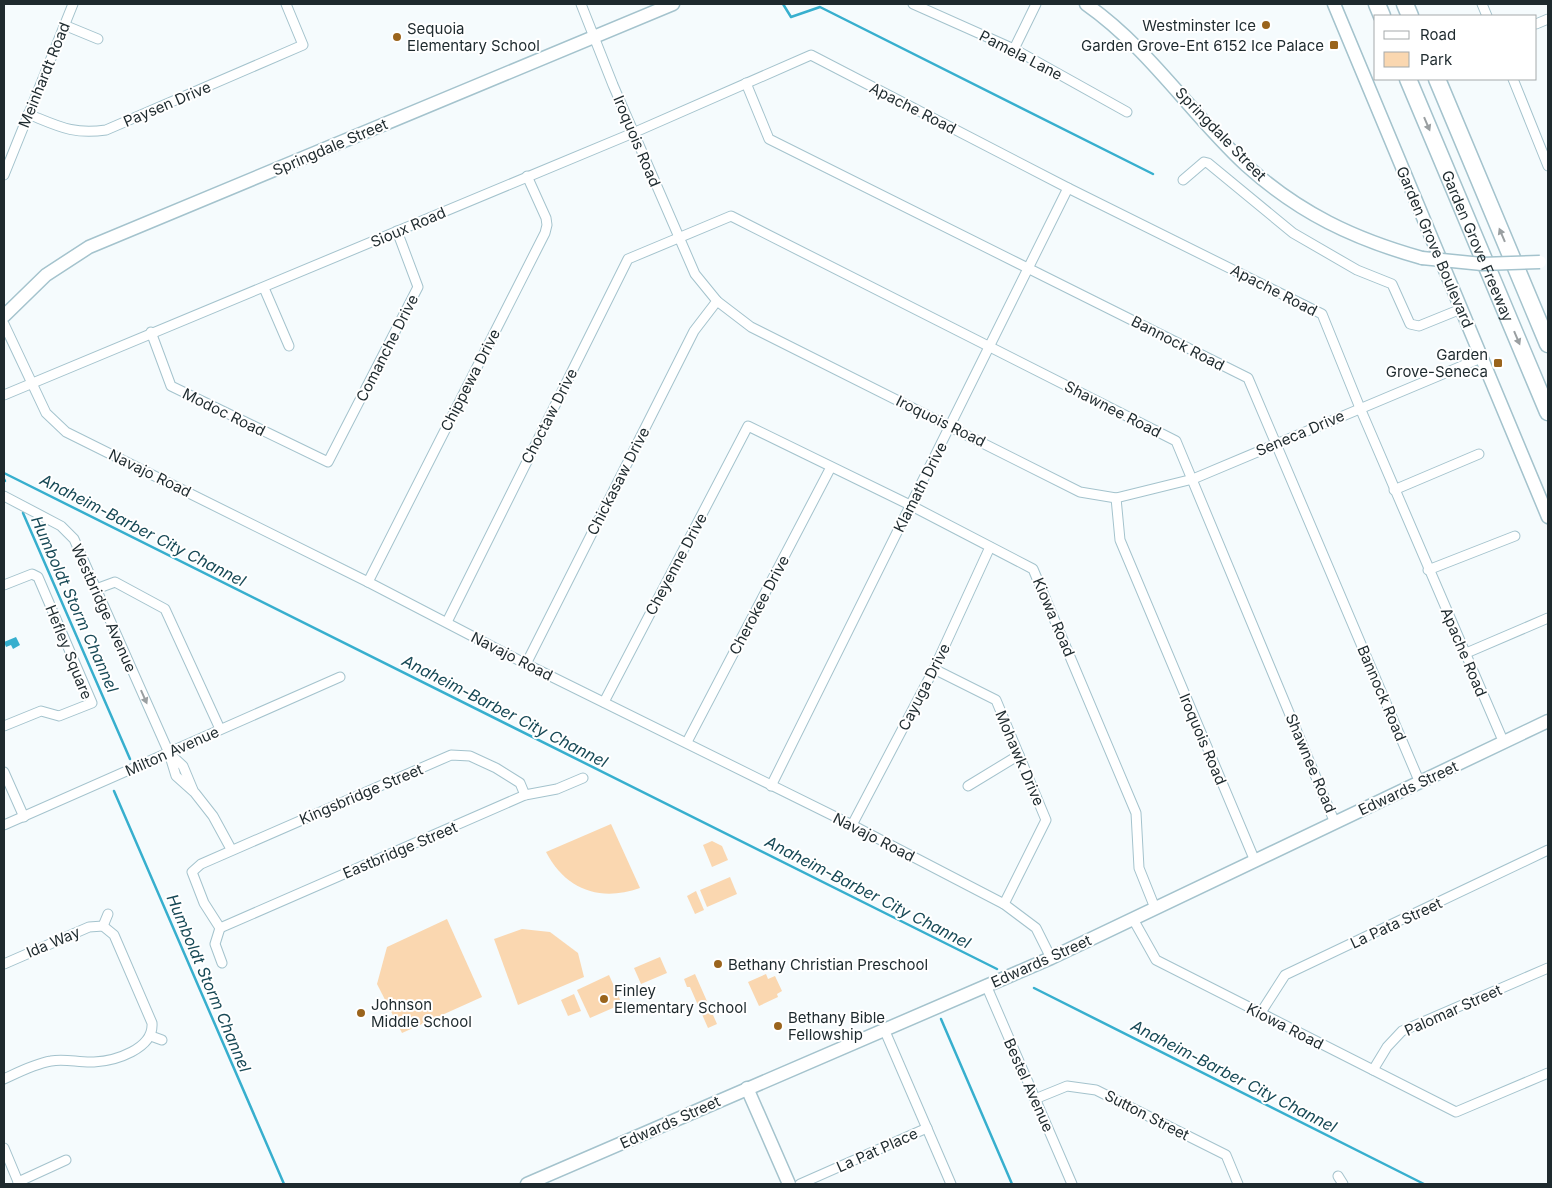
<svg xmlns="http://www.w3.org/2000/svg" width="1552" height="1188" viewBox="0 0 1552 1188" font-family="Inter,sans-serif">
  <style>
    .green { fill: #fad7b0 }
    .water { fill: #37afce }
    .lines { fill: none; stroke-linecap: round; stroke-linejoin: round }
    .stream { stroke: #37afce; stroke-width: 2.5 }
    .street-casing { stroke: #a4c3cd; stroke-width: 11 }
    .secondary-casing { stroke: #a4c3cd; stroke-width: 15 }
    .highway-casing { stroke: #a4c3cd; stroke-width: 19 }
    .street { stroke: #fff; stroke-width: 9 }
    .secondary { stroke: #fff; stroke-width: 12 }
    .highway { stroke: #fff; stroke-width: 16 }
    .secondary-bridge-casing { stroke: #a4c3cd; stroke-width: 15; stroke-linecap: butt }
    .secondary-bridge { stroke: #fff; stroke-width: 12 }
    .oneway { fill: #9a9fa1 }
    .poi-dot { fill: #9a641c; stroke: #fff; stroke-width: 2 }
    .labels { text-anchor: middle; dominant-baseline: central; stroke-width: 4; stroke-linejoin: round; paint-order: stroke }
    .poi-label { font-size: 15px; fill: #1e2a2e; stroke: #fff; text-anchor: start }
    .street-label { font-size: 15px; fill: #1e2a2e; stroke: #fff }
    .water-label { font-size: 16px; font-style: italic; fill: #174956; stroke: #fff }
  </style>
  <rect width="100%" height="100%" fill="#f5fbfd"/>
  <g class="green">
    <path d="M 611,824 L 640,888 C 600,902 566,890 546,852 Z"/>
    <path d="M 712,841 L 722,846 L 728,860 L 712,867 L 703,845 Z"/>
    <path d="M 730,877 L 737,894 L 707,907 L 700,890 Z"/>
    <path d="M 696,891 L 704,910 L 695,914 L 687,896 Z"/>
    <path d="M 447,919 L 482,997 L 402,1033 L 377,984 L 387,947 Z"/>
    <path d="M 522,929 L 550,932 L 578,953 L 584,977 L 518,1005 L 494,939 Z"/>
    <path d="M 660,957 L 667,973 L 641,984 L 634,968 Z"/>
    <path d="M 695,974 L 717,1024 L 708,1028 L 690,987 L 687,987 L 684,979 Z"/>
    <path d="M 766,974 L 768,979 L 775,976 L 782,991 L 777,994 L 778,997 L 759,1006 L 748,982 Z"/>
    <path d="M 609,975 L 622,1004 L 590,1018 L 577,990 Z"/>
    <path d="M 574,994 L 581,1011 L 568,1016 L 561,1000 Z"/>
  </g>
  <path class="water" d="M 16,637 L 20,645 L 13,649 L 11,645 L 6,647 L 4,642 Z"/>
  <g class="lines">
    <g class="stream">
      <path d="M 783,4 L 791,17 L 820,7 L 1153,174"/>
      <path d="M 4,473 L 997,969"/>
      <path d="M 4,479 L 5,481"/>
      <path d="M 23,513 L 130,759"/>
      <path d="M 114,791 L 284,1184"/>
      <path d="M 1034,988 L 1424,1184"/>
      <path d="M 941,1019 L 1012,1184"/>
    </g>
    <defs>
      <g id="street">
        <path d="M 581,4 L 613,85 L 695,274 L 717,301 L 751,327 L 1080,492 L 1116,498 L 1120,540 L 1255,861"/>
        <path d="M 913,4 L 1014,49 L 1127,112"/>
        <path d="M 1482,4 L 1487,16"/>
        <path d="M 1536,24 L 1548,19"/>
        <path d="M 64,25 L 98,39"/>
        <path d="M 1014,49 L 1036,4"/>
        <path d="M 1513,79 L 1548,166"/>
        <path d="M 746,83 L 769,139 L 1248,378 L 1420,783"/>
        <path d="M 28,114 C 58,126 73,135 106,130 L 303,45 L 286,4"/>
        <path d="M 4,175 L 73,4"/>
        <path d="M 1183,180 L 1204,162 L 1208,163 L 1293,233 L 1357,270 L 1392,284 L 1410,324 L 1419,326 L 1461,309"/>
        <path d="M 264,288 L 289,346"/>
        <path d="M 4,324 L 46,413 L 66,432 L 368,582 L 526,664 L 852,825 L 1004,904 L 1036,928 L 1051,958"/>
        <path d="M 151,332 L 171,386 L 328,462 L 418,287 L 397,231"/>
        <path d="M 4,395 L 633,133 L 811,55 L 1068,188 L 1322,314 L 1360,408 L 1504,743"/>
        <path d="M 1394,490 L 1479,454"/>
        <path d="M 4,496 L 61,526 L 74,539 L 169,753 L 176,776 L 195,793 L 213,816 L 231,849"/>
        <path d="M 1116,498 L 1193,479 L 1481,358"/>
        <path d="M 1428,570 L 1515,536"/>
        <path d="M 368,582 L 545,233 L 547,225 L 546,218 L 527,176"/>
        <path d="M 4,585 L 32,574 L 38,577 L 92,703 L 59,716 L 41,711 L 4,726"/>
        <path d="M 96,589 L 115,582 L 165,609 L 220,729"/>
        <path d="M 447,622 L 628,259 L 731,216 L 1176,441 L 1335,823"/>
        <path d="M 1464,654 L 1548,618"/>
        <path d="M 526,664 L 694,331 L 717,301"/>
        <path d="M 934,669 L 996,700 L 1046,820 L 1004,904"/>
        <path d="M 604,702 L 748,426 L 910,505 L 1033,569 L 1136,813 L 1139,868 L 1155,908"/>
        <path d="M 687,742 L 831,467"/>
        <path d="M 169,753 L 183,766 L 193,790"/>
        <path d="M 4,772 L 24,817"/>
        <path d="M 771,786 L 1068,188"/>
        <path d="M 968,786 L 1019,755"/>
        <path d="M 4,825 L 340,677"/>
        <path d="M 852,825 L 934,669 L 990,547"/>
        <path d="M 1133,919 L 1156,960 L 1456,1112 L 1548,1073"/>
        <path d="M 103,926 L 108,914"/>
        <path d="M 220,928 L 525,795 L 557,789 L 583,778"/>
        <path d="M 222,963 L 215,944 L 220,928 L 204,903 L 192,872 L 201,864 L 451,755 L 470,756 L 496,768 L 520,783 L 525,795"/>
        <path d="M 4,964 L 89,927 L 103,926 L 114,935 L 152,1023 C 154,1049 115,1061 94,1062 C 79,1063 65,1058 51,1061 C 34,1064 19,1072 4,1079"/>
        <path d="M 986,985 L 1072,1184"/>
        <path d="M 1260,1014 L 1285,975 L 1548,850"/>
        <path d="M 884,1029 L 951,1184"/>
        <path d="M 151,1036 L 162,1040"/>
        <path d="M 1373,1070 L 1387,1047 L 1402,1031 L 1548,968"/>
        <path d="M 1035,1099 L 1067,1086 L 1096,1090 L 1226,1155 L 1238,1184"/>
        <path d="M 4,1148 L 19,1184"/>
        <path d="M 1338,1176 L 1343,1184"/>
        <path d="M 18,1182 L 66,1160"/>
        <path d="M 800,1184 L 927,1128"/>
      </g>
      <g id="secondary">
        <path d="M 1086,4 C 1150,49 1190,113 1246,165 C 1299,213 1354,239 1422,258"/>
        <path d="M 1334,4 L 1548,517"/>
        <path d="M 4,316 L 46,275 L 89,247 L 673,4"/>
        <path d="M 747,1088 L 789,1184"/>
        <path d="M 527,1184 L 1051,958 L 1548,721"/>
      </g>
      <g id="highway">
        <path d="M 1377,4 L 1382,16"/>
        <path d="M 1405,4 L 1410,16"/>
        <path id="s1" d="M 1408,79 L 1548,412"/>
        <path d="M 1437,79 L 1548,344"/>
      </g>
    </defs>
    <use href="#street" class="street-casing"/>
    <use href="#secondary" class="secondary-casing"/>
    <use href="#highway" class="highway-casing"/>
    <use href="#street" class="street"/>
    <use href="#secondary" class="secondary"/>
    <use href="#highway" class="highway"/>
    <defs>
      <path id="secondary-bridge" d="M 1422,258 L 1482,264 L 1540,262"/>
    </defs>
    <use href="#secondary-bridge" class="secondary-bridge-casing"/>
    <use href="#secondary-bridge" class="secondary-bridge"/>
  </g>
  <defs><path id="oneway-solid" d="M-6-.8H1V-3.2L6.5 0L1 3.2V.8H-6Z" transform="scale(1.25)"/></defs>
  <g class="oneway">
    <use href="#oneway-solid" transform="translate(1427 124) rotate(67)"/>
    <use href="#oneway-solid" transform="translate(1502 235) rotate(-113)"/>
    <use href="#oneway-solid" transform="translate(1517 338) rotate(67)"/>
    <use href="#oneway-solid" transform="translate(144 697) rotate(66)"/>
  </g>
  <g class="poi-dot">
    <circle cx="1266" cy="25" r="5"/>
    <circle cx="397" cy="37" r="5"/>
    <rect x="1329" y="40" width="10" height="10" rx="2.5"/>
    <rect x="1493" y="358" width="10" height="10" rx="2.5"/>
    <circle cx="718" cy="964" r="5"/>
    <circle cx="604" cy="999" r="5"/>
    <circle cx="361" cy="1013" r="5"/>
    <circle cx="778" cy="1026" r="5"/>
  </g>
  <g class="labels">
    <g class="poi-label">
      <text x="1256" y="25" text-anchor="end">Westminster Ice</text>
      <text x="407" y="28">Sequoia<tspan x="407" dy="17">Elementary School</tspan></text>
      <text x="1324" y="45" text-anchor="end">Garden Grove-Ent 6152 Ice Palace</text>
      <text x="1488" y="354" text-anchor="end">Garden<tspan x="1488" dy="17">Grove-Seneca</tspan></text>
      <text x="728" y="964">Bethany Christian Preschool</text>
      <text x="614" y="990">Finley<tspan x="614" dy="17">Elementary School</tspan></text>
      <text x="371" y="1004">Johnson<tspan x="371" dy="17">Middle School</tspan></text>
      <text x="788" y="1017">Bethany Bible<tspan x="788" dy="17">Fellowship</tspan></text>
    </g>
    <g class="street-label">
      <text transform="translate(1021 55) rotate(27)">Pamela Lane</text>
      <text transform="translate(44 75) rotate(-68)">Meinhardt Road</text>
      <text transform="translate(167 104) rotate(-23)">Paysen Drive</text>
      <text transform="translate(913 108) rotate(27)">Apache Road</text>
      <text transform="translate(1221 134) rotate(46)">Springdale Street</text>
      <text transform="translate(637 141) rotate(67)">Iroquois Road</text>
      <text transform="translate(330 147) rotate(-23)">Springdale Street</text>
      <text transform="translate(408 227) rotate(-23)">Sioux Road</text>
      <text stroke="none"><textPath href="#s1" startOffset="181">Garden Grove Freeway</textPath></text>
      <text transform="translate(1435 247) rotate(67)">Garden Grove Boulevard</text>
      <text transform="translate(1274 290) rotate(27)">Apache Road</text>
      <text transform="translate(1178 343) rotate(27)">Bannock Road</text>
      <text transform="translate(387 348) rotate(-63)">Comanche Drive</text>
      <text transform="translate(470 380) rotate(-63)">Chippewa Drive</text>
      <text transform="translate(1113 409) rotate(27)">Shawnee Road</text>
      <text transform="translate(224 412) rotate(26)">Modoc Road</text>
      <text transform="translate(549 416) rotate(-63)">Choctaw Drive</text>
      <text transform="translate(941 421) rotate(26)">Iroquois Road</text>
      <text transform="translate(1300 433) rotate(-23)">Seneca Drive</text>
      <text transform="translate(150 473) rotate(26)">Navajo Road</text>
      <text transform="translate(618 481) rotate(-63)">Chickasaw Drive</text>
      <text transform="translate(920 487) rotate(-63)">Klamath Drive</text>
      <text transform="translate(676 564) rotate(-62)">Cheyenne Drive</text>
      <text transform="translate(759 605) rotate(-62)">Cherokee Drive</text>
      <text transform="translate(104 608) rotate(66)">Westbridge Avenue</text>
      <text transform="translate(1054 617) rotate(67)">Kiowa Road</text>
      <text transform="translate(69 652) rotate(68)">Hefley Square</text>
      <text transform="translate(1464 652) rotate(67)">Apache Road</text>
      <text transform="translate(512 656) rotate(27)">Navajo Road</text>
      <text transform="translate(924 687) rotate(-63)">Cayuga Drive</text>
      <text transform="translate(1382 693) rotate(67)">Bannock Road</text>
      <text transform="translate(1203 739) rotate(67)">Iroquois Road</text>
      <text transform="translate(172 751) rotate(-24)">Milton Avenue</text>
      <text transform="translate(1020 758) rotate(67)">Mohawk Drive</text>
      <text transform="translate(1311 763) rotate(67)">Shawnee Road</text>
      <text transform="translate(1408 788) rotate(-25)">Edwards Street</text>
      <text transform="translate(361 794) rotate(-23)">Kingsbridge Street</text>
      <text transform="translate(874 837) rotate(27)">Navajo Road</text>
      <text transform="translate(400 850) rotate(-23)">Eastbridge Street</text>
      <text transform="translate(1396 923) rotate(-25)">La Pata Street</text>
      <text transform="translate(53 942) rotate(-23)">Ida Way</text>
      <text transform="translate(1041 961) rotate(-24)">Edwards Street</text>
      <text transform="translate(1453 1010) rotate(-24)">Palomar Street</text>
      <text transform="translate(1285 1026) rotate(27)">Kiowa Road</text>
      <text transform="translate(1029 1085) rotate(66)">Bestel Avenue</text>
      <text transform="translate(1147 1115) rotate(27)">Sutton Street</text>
      <text transform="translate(670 1122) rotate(-24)">Edwards Street</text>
      <text transform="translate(877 1150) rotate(-24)">La Pat Place</text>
    </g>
    <g class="water-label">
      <text transform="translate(143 530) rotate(27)">Anaheim-Barber City Channel</text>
      <text transform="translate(75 604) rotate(66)">Humboldt Storm Channel</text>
      <text transform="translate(505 711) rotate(27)">Anaheim-Barber City Channel</text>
      <text transform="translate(868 892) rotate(27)">Anaheim-Barber City Channel</text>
      <text transform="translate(209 983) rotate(67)">Humboldt Storm Channel</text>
      <text transform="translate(1234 1076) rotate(27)">Anaheim-Barber City Channel</text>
    </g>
  </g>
  <rect width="1552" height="1188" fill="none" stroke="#1e2a2e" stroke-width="10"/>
  <rect x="1374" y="15" width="162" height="65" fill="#ffffff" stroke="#a5aaab"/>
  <rect x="1384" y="31" width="25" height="8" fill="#ffffff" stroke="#a5aaab"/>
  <text x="1420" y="40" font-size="15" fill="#1e2a2e">Road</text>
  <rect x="1384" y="52" width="25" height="15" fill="#fad7b0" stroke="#a5aaab"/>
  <text x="1420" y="65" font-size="15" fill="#1e2a2e">Park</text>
</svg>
